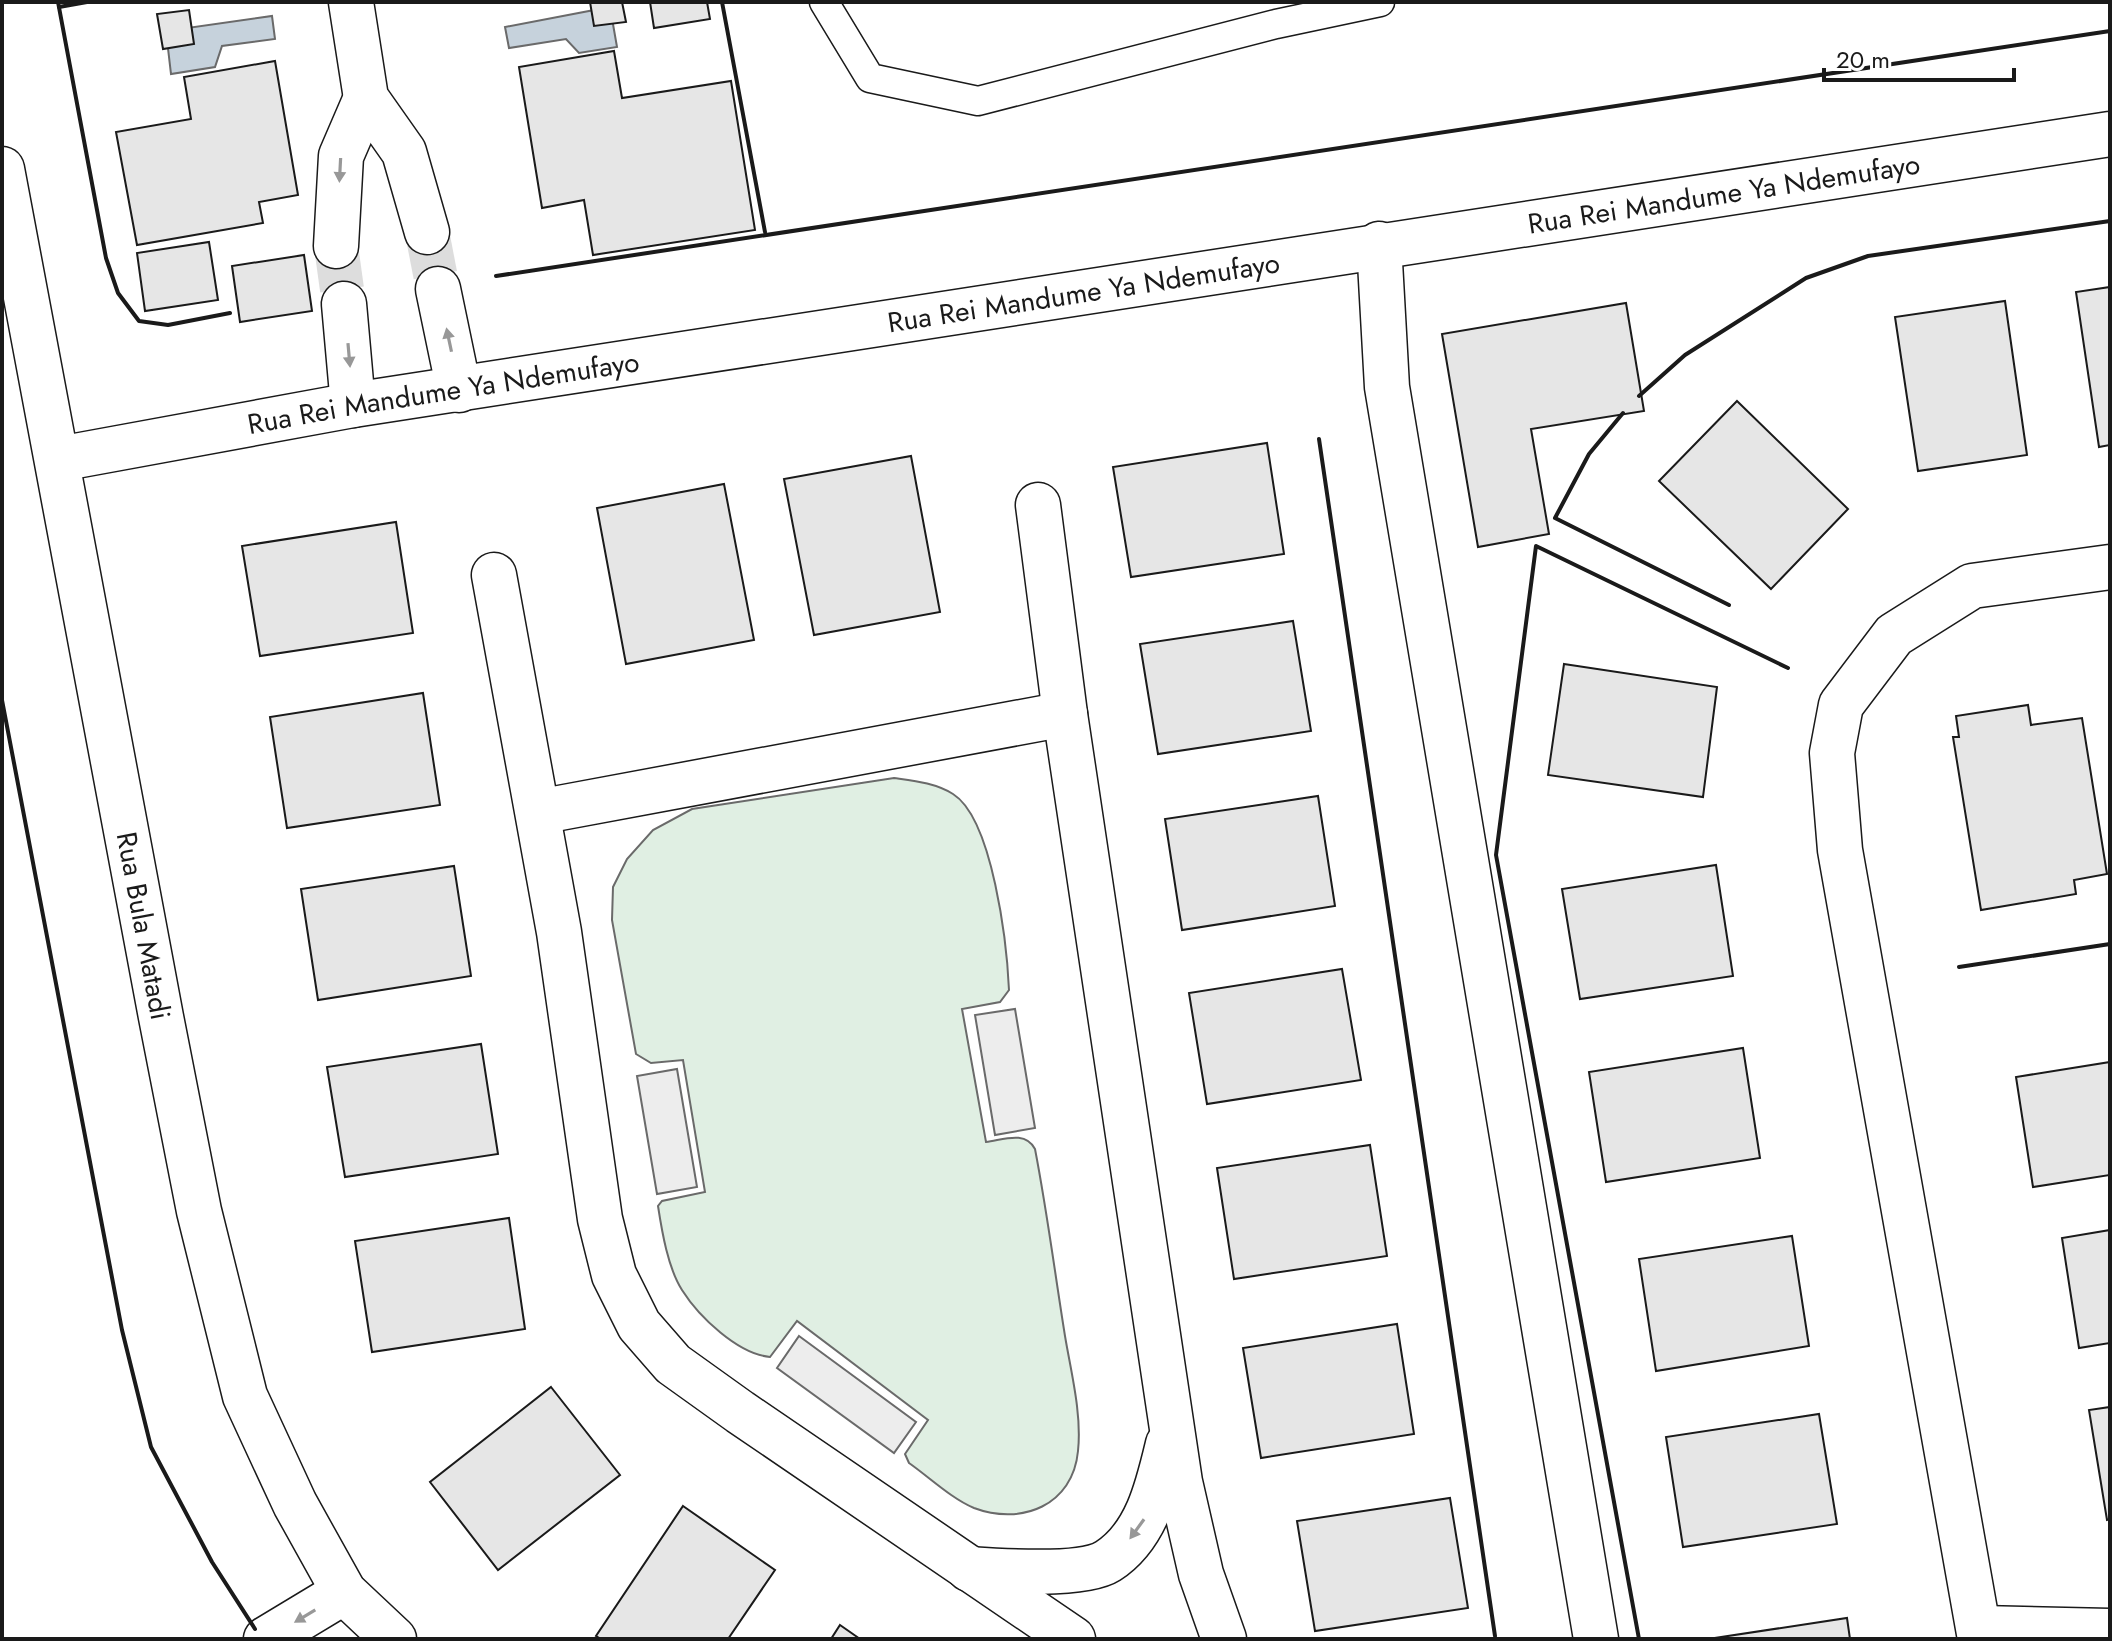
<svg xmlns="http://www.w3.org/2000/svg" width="2112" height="1641" viewBox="0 0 2112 1641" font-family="Jost,sans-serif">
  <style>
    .green { fill: #e0efe3; stroke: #6a6a6a; stroke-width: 2 }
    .parking { fill: #ededed; stroke: #6a6a6a; stroke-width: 2 }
    .water { fill: #c6d2dc; stroke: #6a6a6a; stroke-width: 2 }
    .building { fill: #e6e6e6; stroke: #1a1a1a; stroke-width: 2 }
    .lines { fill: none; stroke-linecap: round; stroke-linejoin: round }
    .minor-tunnel { stroke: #ddd; stroke-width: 44; stroke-dasharray: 44 22; stroke-linecap: butt }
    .service-casing { stroke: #1a1a1a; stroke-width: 31 }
    .minor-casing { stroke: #1a1a1a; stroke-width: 47 }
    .tertiary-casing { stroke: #1a1a1a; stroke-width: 47 }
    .service { stroke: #fff; stroke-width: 28 }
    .minor { stroke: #fff; stroke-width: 44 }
    .tertiary { stroke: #fff; stroke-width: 44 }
    .wall { stroke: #1a1a1a; stroke-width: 4 }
    .oneway { fill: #989898 }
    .labels { text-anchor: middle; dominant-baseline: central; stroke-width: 6; stroke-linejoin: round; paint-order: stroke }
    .street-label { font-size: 28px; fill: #1a1a1a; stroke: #fff }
  </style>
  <rect width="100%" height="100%" fill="#fff"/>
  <path class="green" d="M 894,778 C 915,781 935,783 953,794 C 993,819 1007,945 1009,990 L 1000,1002 L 962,1009 L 986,1142 C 1003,1140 1025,1130 1035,1149 C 1047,1211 1055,1274 1065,1336 C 1071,1372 1082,1414 1078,1451 C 1073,1505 1022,1526 974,1508 C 952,1499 929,1477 909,1463 L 905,1454 L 928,1420 L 797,1321 L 770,1357 C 738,1354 699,1317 682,1290 C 668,1268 662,1232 658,1206 L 662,1201 L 705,1192 L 683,1060 L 651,1063 L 636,1054 L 612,920 L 613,887 L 627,859 L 653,830 L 692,809 Z"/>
  <g class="parking">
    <path d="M 1015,1009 L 1035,1128 L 995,1135 L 975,1015 Z"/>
    <path d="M 677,1069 L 697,1187 L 657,1194 L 637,1076 Z"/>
    <path d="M 799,1336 L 916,1422 L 894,1453 L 777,1368 Z"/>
  </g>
  <g class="water">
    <path d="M 610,7 L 617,47 L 579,53 L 566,39 L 509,48 L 505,27 Z"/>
    <path d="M 272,16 L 275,39 L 222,46 L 215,67 L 171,74 L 166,31 Z"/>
  </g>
  <g class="building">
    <path d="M 590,2 L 622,2 L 626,22 L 594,26 Z"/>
    <path d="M 650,2 L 707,2 L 710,19 L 654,28 Z"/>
    <path d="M 189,10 L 194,44 L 163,49 L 157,14 Z"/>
    <path d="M 614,51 L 622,98 L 731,81 L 755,230 L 593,255 L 584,200 L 542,208 L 519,67 Z"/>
    <path d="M 275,61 L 298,195 L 259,202 L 263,223 L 137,245 L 116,132 L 191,119 L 184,77 Z"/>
    <path d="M 209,242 L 218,300 L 145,311 L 137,253 Z"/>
    <path d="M 304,255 L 312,311 L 240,322 L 232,266 Z"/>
    <path d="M 2110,287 L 2110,445 L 2099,447 L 2076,292 Z"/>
    <path d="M 2005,301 L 2027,455 L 1918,471 L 1895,317 Z"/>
    <path d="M 1626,303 L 1644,411 L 1531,429 L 1549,534 L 1478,547 L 1442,334 Z"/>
    <path d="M 1737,401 L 1848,509 L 1771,589 L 1659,481 Z"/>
    <path d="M 1267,443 L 1284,554 L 1131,577 L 1113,467 Z"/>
    <path d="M 911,456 L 940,612 L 814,635 L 784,479 Z"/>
    <path d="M 724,484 L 754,640 L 626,664 L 597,508 Z"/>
    <path d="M 396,522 L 413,633 L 260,656 L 242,546 Z"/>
    <path d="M 1293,621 L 1311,731 L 1158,754 L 1140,644 Z"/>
    <path d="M 1564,664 L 1717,687 L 1703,797 L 1548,775 Z"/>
    <path d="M 423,693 L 440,805 L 287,828 L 270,717 Z"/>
    <path d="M 2028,705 L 2031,725 L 2082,718 L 2107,874 L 2074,880 L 2076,894 L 1981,910 L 1953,737 L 1959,737 L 1956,716 Z"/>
    <path d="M 1318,796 L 1335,906 L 1182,930 L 1165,819 Z"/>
    <path d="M 1716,865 L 1733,976 L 1580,999 L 1562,889 Z"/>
    <path d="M 454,866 L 471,976 L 318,1000 L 301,889 Z"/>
    <path d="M 1342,969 L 1361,1080 L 1207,1104 L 1189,993 Z"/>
    <path d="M 481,1044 L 498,1154 L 345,1177 L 327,1067 Z"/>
    <path d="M 1743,1048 L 1760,1158 L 1606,1182 L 1589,1072 Z"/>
    <path d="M 2110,1062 L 2110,1175 L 2033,1187 L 2016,1077 Z"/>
    <path d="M 1370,1145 L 1387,1256 L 1234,1279 L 1217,1168 Z"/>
    <path d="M 509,1218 L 525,1329 L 372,1352 L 355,1241 Z"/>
    <path d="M 2110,1230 L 2110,1343 L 2079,1348 L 2062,1238 Z"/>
    <path d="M 1792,1236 L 1809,1346 L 1656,1371 L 1639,1259 Z"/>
    <path d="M 1397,1324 L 1414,1434 L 1261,1458 L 1243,1348 Z"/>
    <path d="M 551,1387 L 620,1475 L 498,1570 L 430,1482 Z"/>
    <path d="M 2110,1407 L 2110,1519 L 2107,1520 L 2089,1410 Z"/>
    <path d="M 1819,1414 L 1837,1524 L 1683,1547 L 1666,1437 Z"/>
    <path d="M 1450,1498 L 1468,1608 L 1315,1631 L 1297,1521 Z"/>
    <path d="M 683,1506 L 775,1570 L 728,1639 L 601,1639 L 596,1636 Z"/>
    <path d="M 1847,1618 L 1850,1639 L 1708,1639 Z"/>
    <path d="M 840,1625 L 860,1639 L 831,1639 Z"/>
  </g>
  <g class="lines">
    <g class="minor-tunnel">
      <path d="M 427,232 L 438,289"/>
      <path d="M 336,246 L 344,304"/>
    </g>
    <defs>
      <path id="service" d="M 824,2 L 870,78 L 978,101 L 1276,24 L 1380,2"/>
      <g id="minor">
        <path d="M 351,2 L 366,98 L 404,152 L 427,232"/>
        <path d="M 1379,244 L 1387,387 L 1596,1639"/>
        <path d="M 336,246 L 341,156 L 366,98"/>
        <path d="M 438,289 L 459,390"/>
        <path d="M 344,304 L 353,405"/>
        <path d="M 1038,505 L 1065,714 L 1180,1482 L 1201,1574 L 1224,1639"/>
        <path d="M 494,575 L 559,932 L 600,1219 L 614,1275 L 639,1325 L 673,1364 L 740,1412 L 1073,1639"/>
        <path d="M 538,812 L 1065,714"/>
        <path d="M 969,1569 C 999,1571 1083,1577 1108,1561 C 1147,1536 1158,1486 1168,1444"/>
        <path d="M 1981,1628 L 2110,1631"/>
        <path d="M 266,1639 L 344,1592"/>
        <path d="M 1980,1639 L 1840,850 L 1832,753 L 1841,705 L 1894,635 L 1972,586 L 2110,567"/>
      </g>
      <g id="tertiary">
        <path id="s1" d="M 2,169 L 161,1017 L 199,1211 L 245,1396 L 295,1504 L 344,1592 L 394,1639"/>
        <path id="s2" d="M 59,459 L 353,405 L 2110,134"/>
      </g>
    </defs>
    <use href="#service" class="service-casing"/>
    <use href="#minor" class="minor-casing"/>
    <use href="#tertiary" class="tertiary-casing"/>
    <use href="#service" class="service"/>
    <use href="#minor" class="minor"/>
    <use href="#tertiary" class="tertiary"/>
    <g class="wall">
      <path d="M 58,2 L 106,258 L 118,293 L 139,321 L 168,325 L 230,313"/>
      <path d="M 722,2 L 765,232"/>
      <path d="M 59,7 L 87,2"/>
      <path d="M 496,276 L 2110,31"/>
      <path d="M 1639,396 L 1685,355 L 1806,278 L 1868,256 L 2110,221"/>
      <path d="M 1623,413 L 1589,454 L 1555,518 L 1729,605"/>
      <path d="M 1319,439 L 1495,1636"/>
      <path d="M 2,700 L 122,1330 L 151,1447 L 212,1562 L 255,1629"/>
      <path d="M 1959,967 L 2110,944"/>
      <path d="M 1639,1639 L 1496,855 L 1536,546 L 1788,668"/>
    </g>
  </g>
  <defs><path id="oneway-solid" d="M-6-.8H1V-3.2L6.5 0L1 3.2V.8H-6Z" transform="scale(2)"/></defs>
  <g class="oneway">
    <use href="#oneway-solid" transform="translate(340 170) rotate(93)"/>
    <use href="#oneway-solid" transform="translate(449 340) rotate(-102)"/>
    <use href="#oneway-solid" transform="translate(349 355) rotate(85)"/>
    <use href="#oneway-solid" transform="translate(1137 1529) rotate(126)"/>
    <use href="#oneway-solid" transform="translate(305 1616) rotate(149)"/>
  </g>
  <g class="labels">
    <g class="street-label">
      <text stroke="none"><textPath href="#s2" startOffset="1686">Rua Rei Mandume Ya Ndemufayo</textPath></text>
      <text stroke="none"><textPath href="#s2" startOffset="1038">Rua Rei Mandume Ya Ndemufayo</textPath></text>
      <text stroke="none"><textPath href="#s2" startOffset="390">Rua Rei Mandume Ya Ndemufayo</textPath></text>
      <text stroke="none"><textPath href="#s1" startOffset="770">Rua Bula Matadi</textPath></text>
    </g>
  </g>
  <rect width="2112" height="1641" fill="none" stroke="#1a1a1a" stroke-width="8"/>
  <path d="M1824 68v12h190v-12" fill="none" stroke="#1a1a1a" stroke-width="4"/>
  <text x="1836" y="68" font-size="24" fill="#1a1a1a" stroke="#ffffff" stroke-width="6" paint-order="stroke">20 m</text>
</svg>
